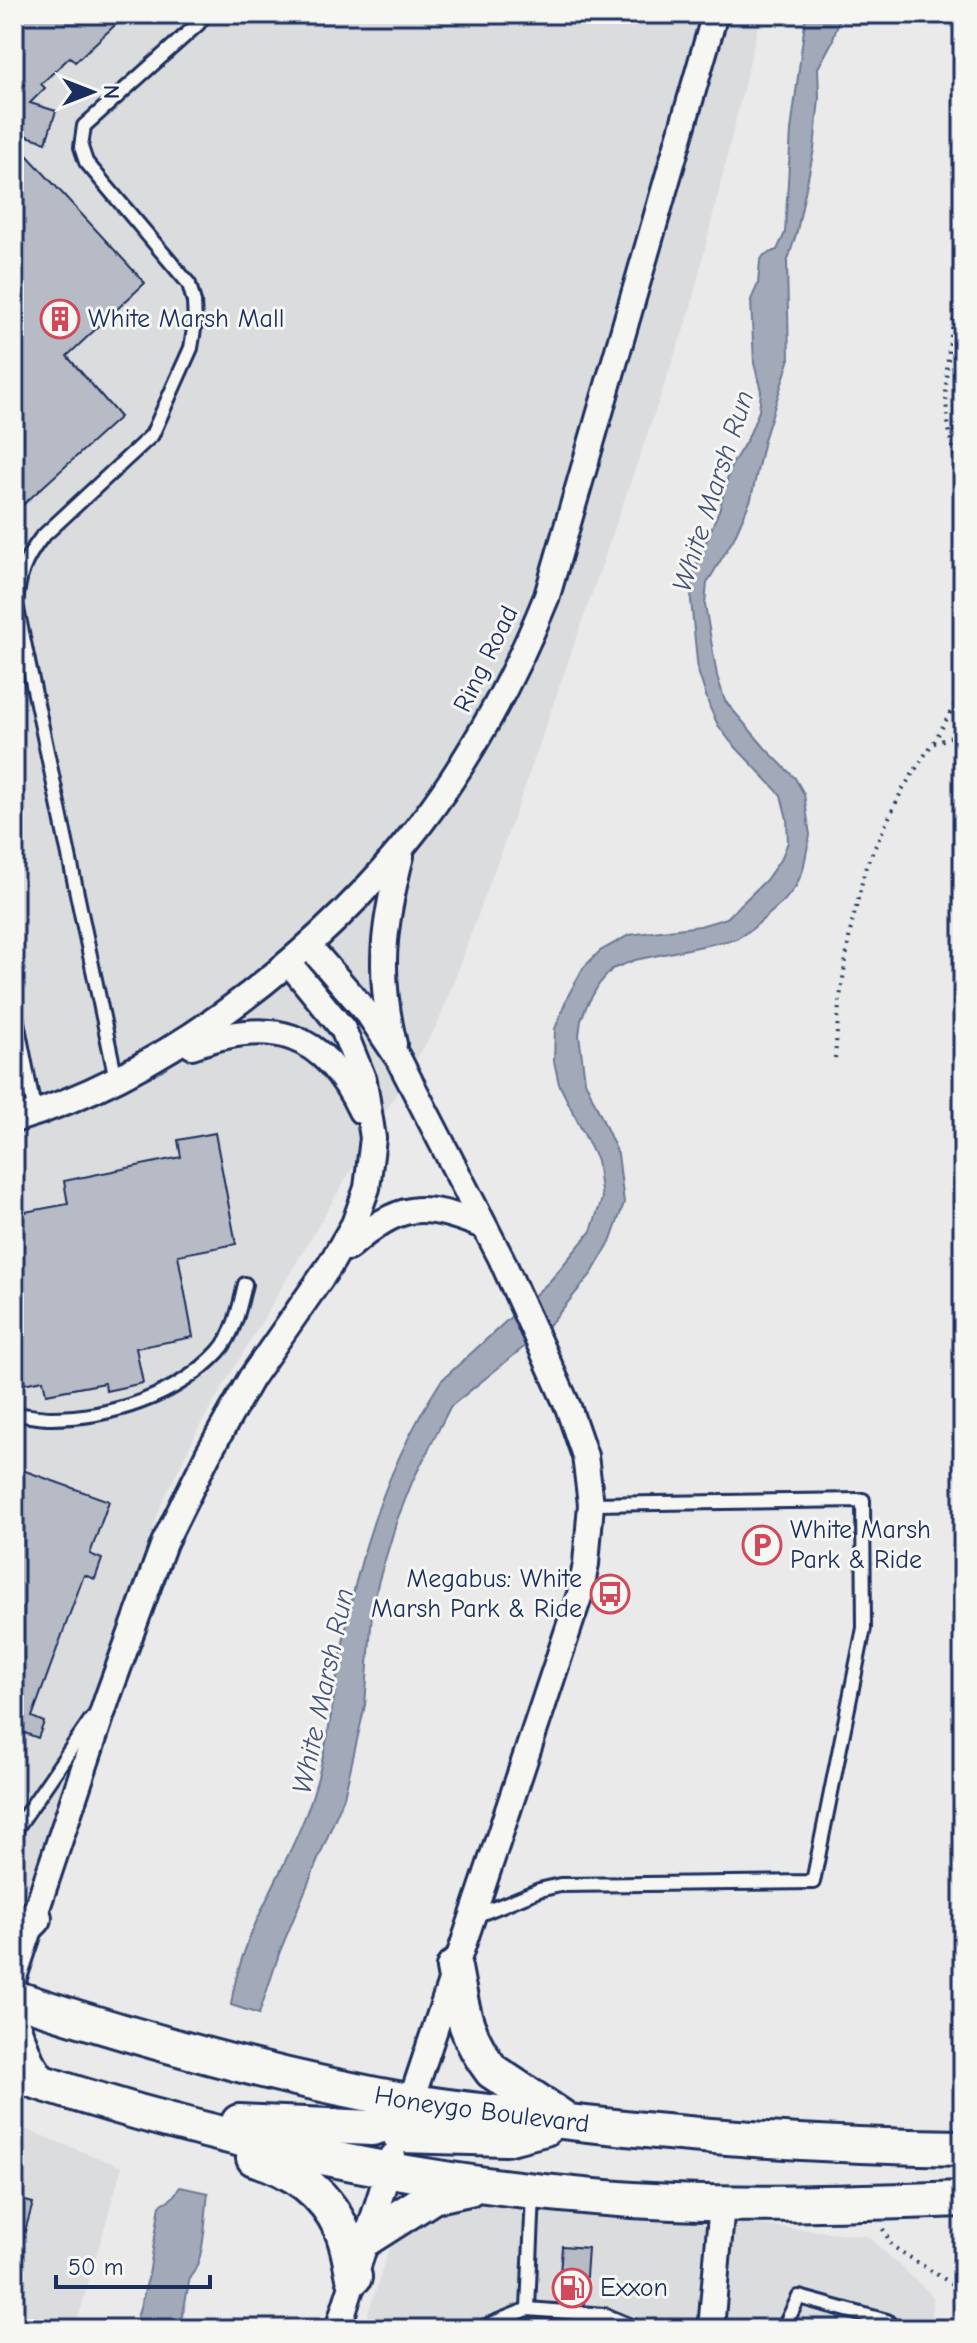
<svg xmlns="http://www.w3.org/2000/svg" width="977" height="2343" viewBox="0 0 977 2343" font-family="'Comic Neue',sans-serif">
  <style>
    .built { fill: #dadcde }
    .green { fill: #caced5; stroke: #727e9a; stroke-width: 2 }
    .water { fill: #a2aaba; stroke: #6c7995; stroke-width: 2 }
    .building { fill: #b6bbc6; stroke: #1b2f5e; stroke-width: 2 }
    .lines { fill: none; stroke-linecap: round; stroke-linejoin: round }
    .service-casing { stroke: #1b2f5e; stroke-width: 18 }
    .minor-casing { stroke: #1b2f5e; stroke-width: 30 }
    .secondary-casing { stroke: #1b2f5e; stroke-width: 40 }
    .path { stroke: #1b2f5e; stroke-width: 4; stroke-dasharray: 2 6; stroke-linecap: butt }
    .service { stroke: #f6f6f2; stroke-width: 12 }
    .minor { stroke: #f6f6f2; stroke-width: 24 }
    .secondary { stroke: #f6f6f2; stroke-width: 34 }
    .labels { text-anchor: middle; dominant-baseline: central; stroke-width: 6; stroke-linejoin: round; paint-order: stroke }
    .poi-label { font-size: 26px; fill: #1b2f5e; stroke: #f6f6f2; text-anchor: start }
    .street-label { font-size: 26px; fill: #1b2f5e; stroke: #f6f6f2 }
    .water-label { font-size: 28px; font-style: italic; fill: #44547a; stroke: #f6f6f2 }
  </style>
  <rect width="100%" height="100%" fill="#e9eae9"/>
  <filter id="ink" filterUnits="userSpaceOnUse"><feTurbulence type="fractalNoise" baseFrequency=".0125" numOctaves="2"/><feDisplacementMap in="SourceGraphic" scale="16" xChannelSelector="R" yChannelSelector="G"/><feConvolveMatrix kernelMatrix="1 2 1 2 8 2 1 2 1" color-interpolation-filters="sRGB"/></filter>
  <g filter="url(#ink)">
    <g class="built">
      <path d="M 14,14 L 761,14 L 690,311 L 519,803 L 439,1021 L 198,1429 L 161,1505 L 28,1892 L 14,1918 Z"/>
      <path d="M 14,2125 L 122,2167 L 75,2329 L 14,2329 Z"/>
      <path d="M 489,2197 L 867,2236 L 933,2296 L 932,2329 L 363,2329 L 389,2249 L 401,2231 L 425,2212 Z"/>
    </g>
    <path class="green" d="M 963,344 L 963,443 L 955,416 L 960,351 Z"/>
    <g class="water">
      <path d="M 806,14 L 841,14 L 832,42 L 818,68 L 819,98 L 814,149 L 797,231 L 787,263 L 789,361 L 764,440 L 751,499 L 734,538 L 707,583 L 705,605 L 717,676 L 725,701 L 766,749 L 795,778 L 804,794 L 810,835 L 803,870 L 796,886 L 784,901 L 752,929 L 736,939 L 635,960 L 612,969 L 599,984 L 587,1005 L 581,1020 L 579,1035 L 585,1081 L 618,1154 L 624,1203 L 611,1240 L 592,1273 L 546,1329 L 450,1407 L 413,1480 L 397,1520 L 378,1583 L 372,1613 L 365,1705 L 344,1797 L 280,1951 L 259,2014 L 231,2005 C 241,1928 292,1864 314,1791 C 328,1746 333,1700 341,1654 C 357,1557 388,1463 441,1381 L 550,1281 L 591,1231 L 602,1199 L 597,1160 L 559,1084 L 554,1061 L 555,1029 L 568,996 L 583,968 L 600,951 L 629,935 L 700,926 L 727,918 L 766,880 L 782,857 L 788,842 L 787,819 L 781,795 L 730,741 L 718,725 L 710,708 L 698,671 L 691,600 L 693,573 L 720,508 L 730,468 L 748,438 L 759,411 L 761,391 L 754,363 L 751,300 L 758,284 L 760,261 L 764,255 L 777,250 L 785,233 L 791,131 Z"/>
      <path d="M 180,2187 L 208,2193 C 205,2215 205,2262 190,2277 L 180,2329 L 134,2329 L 149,2275 L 160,2205 L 172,2198 Z"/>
    </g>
    <g class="building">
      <path d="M 14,14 L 127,14 L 75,62 L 70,57 L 41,84 L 45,88 L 30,103 L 56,111 L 46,142 L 14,132 Z"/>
      <path d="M 14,141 L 145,283 L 67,356 L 120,417 L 14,513 Z"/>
      <path d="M 215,1133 L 236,1244 L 178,1255 L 193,1337 L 136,1348 L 143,1383 L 106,1391 L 105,1383 L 46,1394 L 43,1380 L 14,1386 L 14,1279 L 24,1278 L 14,1214 L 68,1204 L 64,1181 L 181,1157 L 178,1140 Z"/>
      <path d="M 14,1467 L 109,1501 L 90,1554 L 102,1559 L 95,1579 L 84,1575 L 32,1717 L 44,1722 L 38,1738 L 14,1729 Z"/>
      <path d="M 14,2198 L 33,2203 L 19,2252 L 14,2252 Z"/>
      <path d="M 562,2246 L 588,2248 L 584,2304 L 558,2302 Z"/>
      <path d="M 557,2320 L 583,2322 L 583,2329 L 556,2329 Z"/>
    </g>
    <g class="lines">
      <defs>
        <g id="service">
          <path d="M 14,1006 L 35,1114"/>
          <path d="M 116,1079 L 16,604 C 19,575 23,562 41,538 L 152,435 L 191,348 L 195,323 L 194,302 L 189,284 L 86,162 L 81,147 L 84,126 L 198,24 L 205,14"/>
          <path d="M 14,1414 C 26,1415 39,1418 51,1418 C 110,1418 177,1396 218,1352 C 234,1335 240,1306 245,1284"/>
          <path d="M 14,1832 L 92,1718"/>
          <path d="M 473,1917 L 539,1890 L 560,1885 L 813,1882 L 864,1628 L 863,1500 L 591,1504"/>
          <path d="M 528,2309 L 533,2194"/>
          <path d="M 478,2329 L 528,2309 L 605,2315 L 639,2329"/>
          <path d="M 783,2329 L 799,2297 L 887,2321 L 894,2329"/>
        </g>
        <g id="minor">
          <path d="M 309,946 L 369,1015 L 398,1058 L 501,1258 L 568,1407 L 585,1456 L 591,1504 L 586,1564 L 580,1594 L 407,2113"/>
          <path d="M 394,1044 C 377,973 383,926 401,856"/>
          <path d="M 192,1046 C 272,1017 323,1031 361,1111"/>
          <path d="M 14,1120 C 90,1097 160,1059 224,1013 C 379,901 476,772 547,596 L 715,14"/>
          <path d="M 348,1248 C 400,1203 420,1201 483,1226"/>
          <path d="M 14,1977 L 108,1696 L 164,1543 L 208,1454 L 251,1378 L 330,1265 L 354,1224 L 367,1188 L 373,1138 L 364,1081 L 343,1029 L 289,963"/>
          <path d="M 14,2017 L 31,2060 L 47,2085"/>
          <path d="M 338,2329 L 393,2156"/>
          <path d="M 711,2329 L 722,2204"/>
        </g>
        <g id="secondary">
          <path d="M 14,1938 L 34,1918"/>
          <path d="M 454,1968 C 462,2010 465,2036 492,2071 L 561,2117"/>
          <path id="s1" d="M 14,1998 C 145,2041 277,2078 413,2102 C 451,2108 489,2112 527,2117 C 672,2135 818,2146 963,2148"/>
          <path d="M 14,2074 C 202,2136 396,2180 594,2197 C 716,2208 840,2203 963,2199"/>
          <path d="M 239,2122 L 372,2128 L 406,2118"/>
          <path d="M 400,2135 L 506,2138 L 545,2128"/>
          <path d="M 254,2158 C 291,2169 324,2191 341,2228 C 348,2242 350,2261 354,2277"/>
          <path d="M 367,2238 L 433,2196 L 469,2188"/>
        </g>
      </defs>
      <use href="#service" class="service-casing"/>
      <use href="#minor" class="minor-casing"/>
      <use href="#secondary" class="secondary-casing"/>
      <g class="path">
        <path d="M 963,104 L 963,115"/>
        <path d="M 963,272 C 948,347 934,406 963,480"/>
        <path d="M 934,742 L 963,690"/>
        <path d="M 835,1058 L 839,1005 L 850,932 L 866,866 L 902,790 L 932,744 L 951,737 L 963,742"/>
        <path d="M 883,2229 L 892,2246 L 963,2291"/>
      </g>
      <use href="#service" class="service"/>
      <use href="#minor" class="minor"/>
      <use href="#secondary" class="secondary"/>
    </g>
  </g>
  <defs>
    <symbol id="building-ring" viewBox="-11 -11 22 22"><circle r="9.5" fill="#f6f6f2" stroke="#d1495b" stroke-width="1.5"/><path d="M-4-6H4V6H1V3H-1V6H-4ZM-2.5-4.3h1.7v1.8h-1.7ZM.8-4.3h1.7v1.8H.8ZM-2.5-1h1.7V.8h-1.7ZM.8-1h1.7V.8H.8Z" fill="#d1495b"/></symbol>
    <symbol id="parking-ring" viewBox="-11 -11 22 22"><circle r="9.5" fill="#f6f6f2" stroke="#d1495b" stroke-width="1.5"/><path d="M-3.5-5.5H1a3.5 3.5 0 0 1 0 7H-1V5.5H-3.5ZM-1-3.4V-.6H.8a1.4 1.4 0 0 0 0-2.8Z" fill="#d1495b"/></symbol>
    <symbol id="bus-ring" viewBox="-11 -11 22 22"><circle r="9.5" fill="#f6f6f2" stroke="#d1495b" stroke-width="1.5"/><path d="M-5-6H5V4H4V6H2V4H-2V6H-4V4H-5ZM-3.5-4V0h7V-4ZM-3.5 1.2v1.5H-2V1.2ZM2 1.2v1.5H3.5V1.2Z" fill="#d1495b"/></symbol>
    <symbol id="fuel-ring" viewBox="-11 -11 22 22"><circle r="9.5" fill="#f6f6f2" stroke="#d1495b" stroke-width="1.5"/><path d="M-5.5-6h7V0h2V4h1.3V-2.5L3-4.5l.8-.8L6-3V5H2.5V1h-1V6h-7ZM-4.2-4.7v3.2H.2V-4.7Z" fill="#d1495b"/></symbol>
  </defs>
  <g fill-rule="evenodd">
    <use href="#building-ring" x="38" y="297" width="44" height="44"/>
    <use href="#parking-ring" x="740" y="1523" width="44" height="44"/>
    <use href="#bus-ring" x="588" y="1572" width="44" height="44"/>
    <use href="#fuel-ring" x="550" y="2266" width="44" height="44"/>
  </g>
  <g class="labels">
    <g class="poi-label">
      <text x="88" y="319">White Marsh Mall</text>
      <text x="790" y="1530">White Marsh<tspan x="790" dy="30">Park &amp; Ride</tspan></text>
      <text x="582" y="1579" text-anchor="end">Megabus: White<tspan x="582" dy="30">Marsh Park &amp; Ride</tspan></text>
      <text x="600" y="2288">Exxon</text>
    </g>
    <g class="street-label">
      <text transform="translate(486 659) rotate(-64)">Ring Road</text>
      <text stroke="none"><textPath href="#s1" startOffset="482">Honeygo Boulevard</textPath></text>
    </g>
    <g class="water-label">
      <text transform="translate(713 491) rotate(-72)">White Marsh Run</text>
      <text transform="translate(323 1691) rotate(-78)">White Marsh Run</text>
    </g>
  </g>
  <rect width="977" height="2343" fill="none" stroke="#f6f6f2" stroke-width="48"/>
  <rect x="24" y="24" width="929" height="2295" fill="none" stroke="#1b2f5e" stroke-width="3" filter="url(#ink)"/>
  <g transform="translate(92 92) rotate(90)" stroke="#f6f6f2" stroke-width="6" paint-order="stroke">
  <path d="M0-6L14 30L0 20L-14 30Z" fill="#1b2f5e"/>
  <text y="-12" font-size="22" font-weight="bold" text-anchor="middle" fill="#1b2f5e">N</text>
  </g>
  <path d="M56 2275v12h154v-12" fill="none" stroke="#1b2f5e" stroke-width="4"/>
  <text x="68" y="2275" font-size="24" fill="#1b2f5e" stroke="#f6f6f2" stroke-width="6" paint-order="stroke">50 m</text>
</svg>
